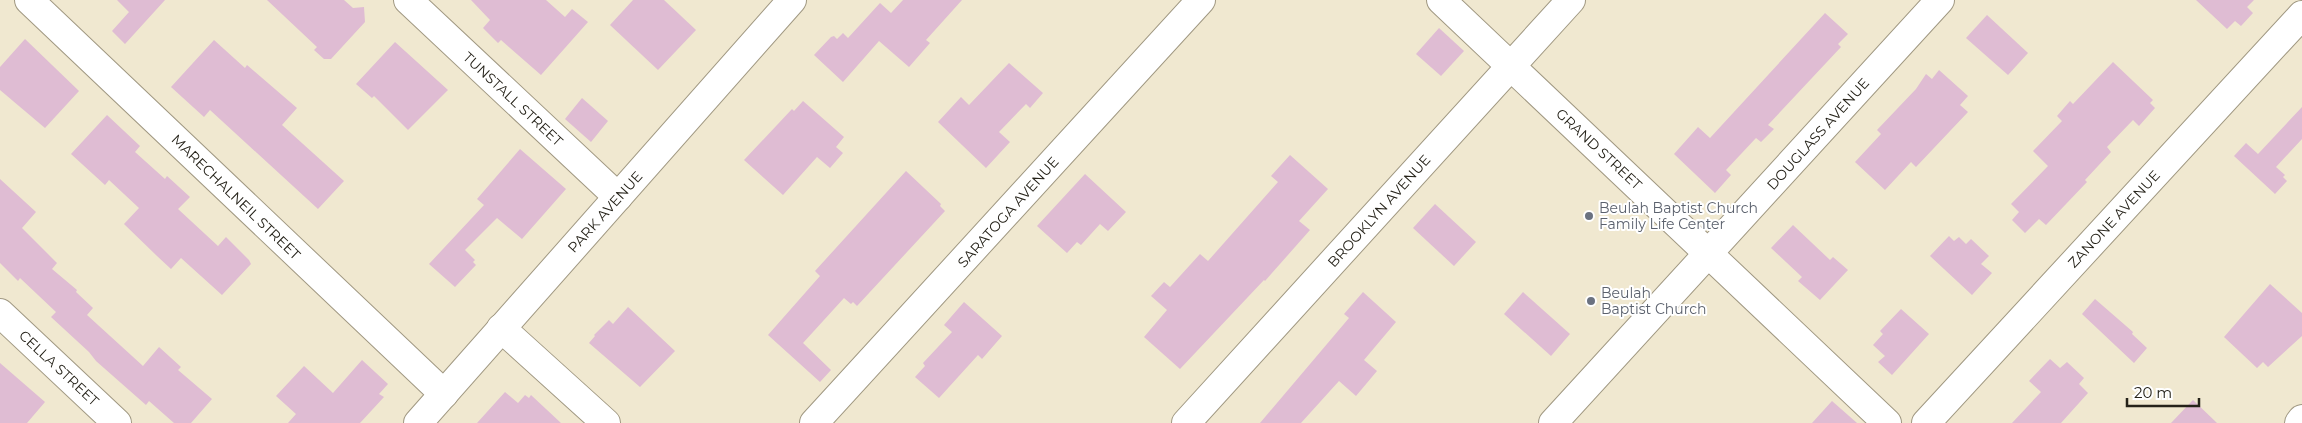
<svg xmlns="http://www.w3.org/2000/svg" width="2302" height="423" viewBox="0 0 2302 423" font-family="Montserrat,sans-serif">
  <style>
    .building { fill: #dfbcd3 }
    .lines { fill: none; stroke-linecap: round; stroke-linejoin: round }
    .minor-casing { stroke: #a09882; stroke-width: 30 }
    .secondary-casing { stroke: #a09882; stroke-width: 30 }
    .minor { stroke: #fff; stroke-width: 28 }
    .secondary { stroke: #fff; stroke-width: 28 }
    .worship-dot { fill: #6b7280; stroke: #fff; stroke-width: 2 }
    .labels { text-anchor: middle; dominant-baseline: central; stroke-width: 4; stroke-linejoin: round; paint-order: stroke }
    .street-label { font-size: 14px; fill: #252219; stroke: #fff }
    .worship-label { font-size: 14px; fill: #5b616d; stroke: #fff; text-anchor: start }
  </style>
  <rect width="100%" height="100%" fill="#f0e8d0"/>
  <g class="building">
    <path d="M 117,0 L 165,0 L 125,44 L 112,31 L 129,12 Z"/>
    <path d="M 267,0 L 344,0 L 353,8 L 364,7 L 365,22 L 331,59 L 324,59 L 314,50 L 317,47 Z"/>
    <path d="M 471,0 L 546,0 L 565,17 L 572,9 L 588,22 L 541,75 L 501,40 L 498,43 L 483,28 L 490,20 Z"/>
    <path d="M 633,0 L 664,0 L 696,30 L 658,70 L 610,25 Z"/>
    <path d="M 903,0 L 962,0 L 926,40 L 930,43 L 909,67 L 879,41 L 843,82 L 814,55 L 831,37 L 834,36 L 837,39 L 843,33 L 848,38 L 880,3 L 891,13 Z"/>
    <path d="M 2196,0 L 2254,0 L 2247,7 L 2253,13 L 2241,26 L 2235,21 L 2227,29 Z"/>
    <path d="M 1825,13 L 1848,34 L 1838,44 L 1841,47 L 1768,125 L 1774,129 L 1761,142 L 1756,138 L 1726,170 L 1731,175 L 1715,193 L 1674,154 L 1698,127 L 1710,138 Z"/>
    <path d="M 1987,15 L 2028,53 L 2008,75 L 1966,38 Z"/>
    <path d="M 1439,28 L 1464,51 L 1441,76 L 1416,54 Z"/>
    <path d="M 25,39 L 79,91 L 45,128 L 0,90 L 0,67 Z"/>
    <path d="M 214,40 L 245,68 L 247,65 L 297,108 L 282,125 L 344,181 L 318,209 L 210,110 L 204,117 L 171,87 Z"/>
    <path d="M 395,42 L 448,90 L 408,130 L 374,96 L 372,98 L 356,84 Z"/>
    <path d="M 2113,62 L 2153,100 L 2150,103 L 2155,108 L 2139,126 L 2133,120 L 2107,147 L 2111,152 L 2085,180 L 2087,182 L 2046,225 L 2039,219 L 2025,233 L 2012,220 L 2019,212 L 2011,204 L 2048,166 L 2033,151 L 2062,121 L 2057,116 L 2070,101 L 2073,104 Z"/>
    <path d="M 1009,63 L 1043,93 L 1030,108 L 1026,104 L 999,132 L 1010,142 L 986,168 L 938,122 L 961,97 L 969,105 Z"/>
    <path d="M 1939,70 L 1968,96 L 1960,105 L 1968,112 L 1916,167 L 1911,162 L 1885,190 L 1855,162 L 1881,134 L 1877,130 L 1916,89 L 1926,74 L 1932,79 Z"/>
    <path d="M 582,98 L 608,121 L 591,142 L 565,119 Z"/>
    <path d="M 803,101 L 844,137 L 836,147 L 843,153 L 830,168 L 817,157 L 783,195 L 744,160 L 792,109 L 794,111 Z"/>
    <path d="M 2302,107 L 2302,139 L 2276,167 L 2285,175 L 2283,177 L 2287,181 L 2275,194 L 2234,156 L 2246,143 L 2258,154 Z"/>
    <path d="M 107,115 L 140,146 L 135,152 L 165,179 L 167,176 L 190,197 L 178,209 L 218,246 L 226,237 L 249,260 L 251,264 L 222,295 L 181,258 L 171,269 L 157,256 L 124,224 L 139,208 L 109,180 L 105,185 L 71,154 Z"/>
    <path d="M 520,149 L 566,189 L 522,239 L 497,218 L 465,250 L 475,260 L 473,262 L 476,265 L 455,287 L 429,264 L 484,205 L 477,199 Z"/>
    <path d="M 1290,155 L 1328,189 L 1299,221 L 1310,230 L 1265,281 L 1264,280 L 1180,369 L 1144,337 L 1167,310 L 1151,296 L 1164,282 L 1170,287 L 1200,254 L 1208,261 L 1278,182 L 1271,176 Z"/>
    <path d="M 906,171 L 941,204 L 940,206 L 945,211 L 857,306 L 853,302 L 851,304 L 844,298 L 803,343 L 831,370 L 820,382 L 768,335 L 820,276 L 815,271 Z"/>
    <path d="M 1085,174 L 1126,212 L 1108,231 L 1100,224 L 1081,245 L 1077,242 L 1067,253 L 1037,226 Z"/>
    <path d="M 0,179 L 36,212 L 22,228 L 57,263 L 52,269 L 77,290 L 76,292 L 93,308 L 87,315 L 143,366 L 159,347 L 181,367 L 178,370 L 212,399 L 191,423 L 174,423 L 149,401 L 146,405 L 96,361 L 89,352 L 51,317 L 56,312 L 20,278 L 18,281 L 0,263 Z"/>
    <path d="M 1435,204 L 1476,242 L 1454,266 L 1413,228 Z"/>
    <path d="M 1793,225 L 1830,260 L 1833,257 L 1848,270 L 1820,300 L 1798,281 L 1802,277 L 1771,248 Z"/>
    <path d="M 1949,236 L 1954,241 L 1959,237 L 1966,244 L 1971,239 L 1989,256 L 1981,264 L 1992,273 L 1972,295 L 1930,256 Z"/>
    <path d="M 2270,284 L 2302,313 L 2302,336 L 2268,367 L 2263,362 L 2257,368 L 2224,337 Z"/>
    <path d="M 1363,292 L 1396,322 L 1364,360 L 1377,371 L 1356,396 L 1339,381 L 1301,423 L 1260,423 L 1349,318 L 1344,314 Z"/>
    <path d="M 1523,292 L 1570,334 L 1551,356 L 1504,314 Z"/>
    <path d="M 2095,299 L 2133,332 L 2132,334 L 2147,348 L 2134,363 L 2082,314 Z"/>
    <path d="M 964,302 L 1002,336 L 982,359 L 978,355 L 939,398 L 915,377 L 925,366 L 923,363 L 952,332 L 944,325 Z"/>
    <path d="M 628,307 L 675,351 L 640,387 L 589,343 L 595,336 L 594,335 L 609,320 L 613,324 Z"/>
    <path d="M 1901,309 L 1929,334 L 1892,375 L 1878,362 L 1885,356 L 1873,345 L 1883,334 L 1880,331 Z"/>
    <path d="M 2050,359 L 2060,368 L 2067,362 L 2084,378 L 2079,384 L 2088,393 L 2061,423 L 2012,423 L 2041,392 L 2029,381 Z"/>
    <path d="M 362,360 L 388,384 L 379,394 L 384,397 L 360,423 L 288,423 L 296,414 L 276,396 L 304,366 L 333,393 Z"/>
    <path d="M 0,363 L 45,402 L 27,423 L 0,423 Z"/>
    <path d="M 505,392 L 518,403 L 525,395 L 529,398 L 531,395 L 561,423 L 477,423 Z"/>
    <path d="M 2193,400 L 2217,423 L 2171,423 Z"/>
    <path d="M 1832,401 L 1857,423 L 1812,423 Z"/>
  </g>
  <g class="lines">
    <defs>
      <g id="minor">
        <path d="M 29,0 L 444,394"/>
        <path d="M 408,0 L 618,197"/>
        <path d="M 1441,0 L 1887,423"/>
        <path d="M 0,313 L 117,423"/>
        <path d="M 501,328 L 606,423"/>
        <path d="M 814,423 L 1201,0"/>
        <path d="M 1186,423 L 1571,0"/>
        <path d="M 1553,423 L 1940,0"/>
        <path d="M 1926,423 L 2302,15"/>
        <path d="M 2299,423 L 2302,419"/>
      </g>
      <path id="secondary" d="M 418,423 L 792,0"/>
    </defs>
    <use href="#minor" class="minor-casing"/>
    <use href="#secondary" class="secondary-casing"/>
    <use href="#minor" class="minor"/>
    <use href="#secondary" class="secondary"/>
  </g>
  <g class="worship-dot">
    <circle cx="1589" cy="216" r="5"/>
    <circle cx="1591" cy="301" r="5"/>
  </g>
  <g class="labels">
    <g class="street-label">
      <text transform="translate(513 99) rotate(43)">TUNSTALL STREET</text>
      <text transform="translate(1818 134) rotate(-48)">DOUGLASS AVENUE</text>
      <text transform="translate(1599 149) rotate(43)">GRAND STREET</text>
      <text transform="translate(236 197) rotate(44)">MARECHALNEIL STREET</text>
      <text transform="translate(1379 211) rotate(-48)">BROOKLYN AVENUE</text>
      <text transform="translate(605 212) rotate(-48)">PARK AVENUE</text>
      <text transform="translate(1008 212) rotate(-48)">SARATOGA AVENUE</text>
      <text transform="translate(2114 219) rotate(-47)">ZANONE AVENUE</text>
      <text transform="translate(59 368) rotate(43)">CELLA STREET</text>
    </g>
    <g class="worship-label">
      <text x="1599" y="208">Beulah Baptist Church<tspan x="1599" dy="16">Family Life Center</tspan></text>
      <text x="1601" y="293">Beulah<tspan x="1601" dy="16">Baptist Church</tspan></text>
    </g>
  </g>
  <path d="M2127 398v8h72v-8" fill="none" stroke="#252219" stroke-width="2.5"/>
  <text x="2134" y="398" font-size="15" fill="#252219" stroke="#ffffff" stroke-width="4" paint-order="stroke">20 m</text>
</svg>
